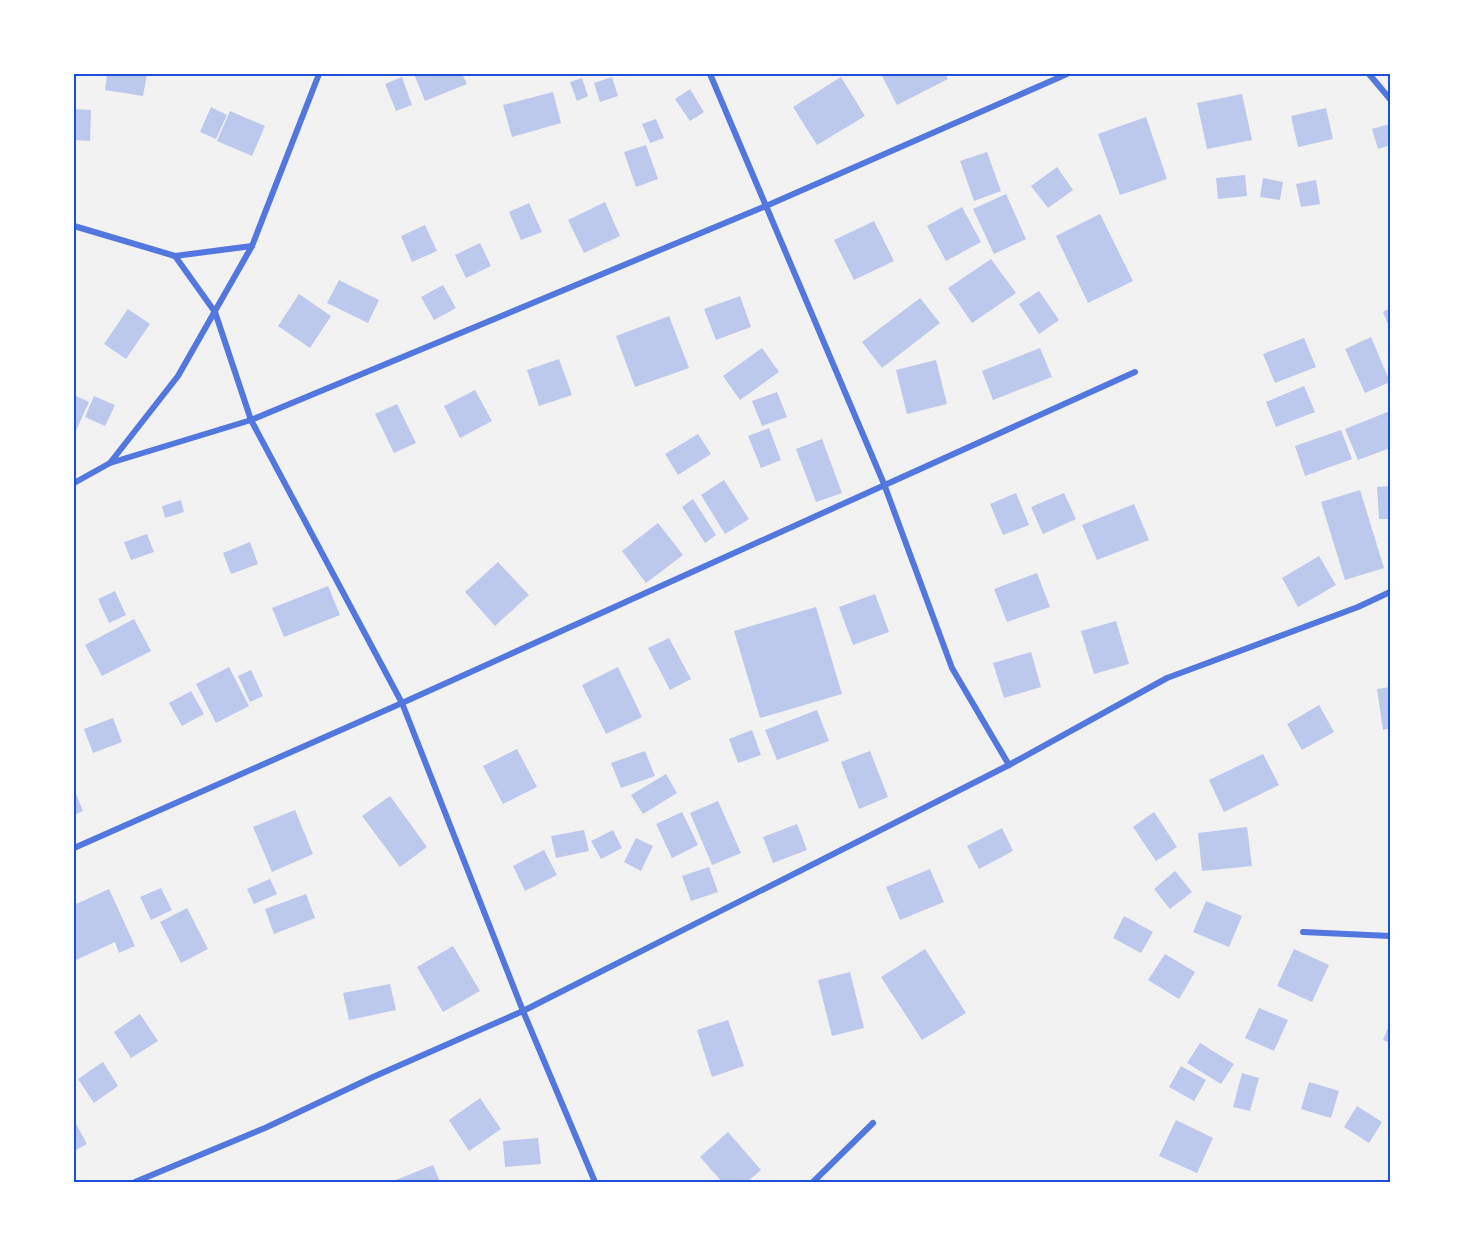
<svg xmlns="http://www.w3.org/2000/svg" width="1464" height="1256" viewBox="0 0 1464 1256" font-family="'Fira Sans',sans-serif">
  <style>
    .building { fill: #bdc9ec }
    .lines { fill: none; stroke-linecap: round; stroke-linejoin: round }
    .minor { stroke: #5277de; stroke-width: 6 }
    .neatline { fill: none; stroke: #1d4ed8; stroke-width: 2 }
  </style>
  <rect width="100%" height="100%" fill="#f2f2f2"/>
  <g class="building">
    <path d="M 107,74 L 147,74 L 143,96 L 105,90 Z"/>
    <path d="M 414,74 L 462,74 L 467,84 L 425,101 Z"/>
    <path d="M 881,74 L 945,74 L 948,79 L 897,105 Z"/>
    <path d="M 402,77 L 412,105 L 396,111 L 385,84 Z"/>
    <path d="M 612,77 L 618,96 L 600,102 L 594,83 Z"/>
    <path d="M 841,77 L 865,116 L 817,145 L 793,107 Z"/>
    <path d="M 582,78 L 588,96 L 577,101 L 570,82 Z"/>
    <path d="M 690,89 L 704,112 L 690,121 L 675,99 Z"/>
    <path d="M 553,92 L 561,123 L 512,137 L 503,105 Z"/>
    <path d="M 1242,94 L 1252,140 L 1207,149 L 1197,103 Z"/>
    <path d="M 211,107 L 227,115 L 216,139 L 200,132 Z"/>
    <path d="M 1326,108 L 1333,139 L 1298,147 L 1291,116 Z"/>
    <path d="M 74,109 L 91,110 L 90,141 L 74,140 Z"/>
    <path d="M 230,111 L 265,126 L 252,156 L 217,141 Z"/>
    <path d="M 1146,117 L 1167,179 L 1120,195 L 1098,134 Z"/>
    <path d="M 656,119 L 664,138 L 650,143 L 642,124 Z"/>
    <path d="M 1390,124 L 1390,145 L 1378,149 L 1372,129 Z"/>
    <path d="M 646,145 L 658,179 L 636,187 L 624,152 Z"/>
    <path d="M 987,152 L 1001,191 L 974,201 L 960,161 Z"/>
    <path d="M 1057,167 L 1073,190 L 1048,208 L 1031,186 Z"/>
    <path d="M 1245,175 L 1247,196 L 1218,199 L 1216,178 Z"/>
    <path d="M 1263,178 L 1283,182 L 1280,200 L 1260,197 Z"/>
    <path d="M 1316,180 L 1320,204 L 1301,207 L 1296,184 Z"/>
    <path d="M 1006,194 L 1026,239 L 994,254 L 973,209 Z"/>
    <path d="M 605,202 L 620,236 L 584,253 L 568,220 Z"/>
    <path d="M 529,203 L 542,232 L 521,240 L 509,212 Z"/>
    <path d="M 962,207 L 981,242 L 946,261 L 927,226 Z"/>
    <path d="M 1100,214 L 1133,281 L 1088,303 L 1056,236 Z"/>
    <path d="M 874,221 L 894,261 L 854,280 L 834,240 Z"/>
    <path d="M 425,225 L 437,251 L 412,262 L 401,236 Z"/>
    <path d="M 480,243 L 491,266 L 466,278 L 455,255 Z"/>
    <path d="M 991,259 L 1016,293 L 972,323 L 948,288 Z"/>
    <path d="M 339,280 L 379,300 L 368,323 L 327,303 Z"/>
    <path d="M 443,285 L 456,308 L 434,320 L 421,297 Z"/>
    <path d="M 1039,291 L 1059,320 L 1039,334 L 1019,304 Z"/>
    <path d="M 299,294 L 331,316 L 310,348 L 278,326 Z"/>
    <path d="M 740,296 L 751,327 L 716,340 L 704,309 Z"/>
    <path d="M 920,298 L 940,323 L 882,368 L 862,342 Z"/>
    <path d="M 1390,308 L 1390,329 L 1383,312 Z"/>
    <path d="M 128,309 L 150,324 L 126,359 L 104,344 Z"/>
    <path d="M 669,316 L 689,368 L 635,387 L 616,336 Z"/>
    <path d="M 1371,337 L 1390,382 L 1365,393 L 1345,349 Z"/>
    <path d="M 1304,338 L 1316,367 L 1275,383 L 1263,354 Z"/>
    <path d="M 762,348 L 779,372 L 740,400 L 723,376 Z"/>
    <path d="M 1040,348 L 1052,377 L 993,400 L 982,371 Z"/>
    <path d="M 559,359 L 572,395 L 539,406 L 527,370 Z"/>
    <path d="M 936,360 L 947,404 L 907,414 L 896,370 Z"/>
    <path d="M 1304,386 L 1315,412 L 1276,427 L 1266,402 Z"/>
    <path d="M 475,390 L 492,421 L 460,438 L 444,406 Z"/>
    <path d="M 777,392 L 787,417 L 762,426 L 752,401 Z"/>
    <path d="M 74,395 L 89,402 L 74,435 Z"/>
    <path d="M 94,396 L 115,405 L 105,426 L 85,417 Z"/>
    <path d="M 397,404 L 416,443 L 394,453 L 375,414 Z"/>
    <path d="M 1390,411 L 1390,448 L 1358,460 L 1345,429 Z"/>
    <path d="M 769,428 L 781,460 L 761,468 L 748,436 Z"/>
    <path d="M 1341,430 L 1352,459 L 1305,476 L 1295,446 Z"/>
    <path d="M 698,434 L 711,454 L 678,475 L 665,454 Z"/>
    <path d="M 822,439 L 842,493 L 816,502 L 796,449 Z"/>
    <path d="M 724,480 L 749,519 L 725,534 L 701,495 Z"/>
    <path d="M 1390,486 L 1390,519 L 1379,519 L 1377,487 Z"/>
    <path d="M 1360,490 L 1384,568 L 1345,580 L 1321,502 Z"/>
    <path d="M 1016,493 L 1029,525 L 1003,535 L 990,504 Z"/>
    <path d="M 1064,493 L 1076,519 L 1043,534 L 1031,507 Z"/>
    <path d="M 693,499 L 716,535 L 705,543 L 682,507 Z"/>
    <path d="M 181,500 L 184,512 L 165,518 L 162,506 Z"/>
    <path d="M 1134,504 L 1149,540 L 1097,560 L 1082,525 Z"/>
    <path d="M 658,523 L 683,555 L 646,583 L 622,551 Z"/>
    <path d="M 147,534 L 154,552 L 131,560 L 124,542 Z"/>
    <path d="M 250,542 L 258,564 L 231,574 L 223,553 Z"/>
    <path d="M 1319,556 L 1336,585 L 1298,607 L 1282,578 Z"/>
    <path d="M 498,562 L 529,595 L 495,626 L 465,592 Z"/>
    <path d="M 1037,573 L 1050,607 L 1007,622 L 994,589 Z"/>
    <path d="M 328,586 L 340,615 L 284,637 L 272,608 Z"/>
    <path d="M 115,591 L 126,615 L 109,623 L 98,599 Z"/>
    <path d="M 875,594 L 889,632 L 853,645 L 839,607 Z"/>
    <path d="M 816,607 L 842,694 L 760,718 L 734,631 Z"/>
    <path d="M 134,619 L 151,651 L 102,676 L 85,645 Z"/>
    <path d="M 1116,621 L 1129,664 L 1094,674 L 1081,631 Z"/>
    <path d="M 669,638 L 691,679 L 670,690 L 648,648 Z"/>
    <path d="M 1031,652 L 1041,687 L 1004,698 L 993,663 Z"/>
    <path d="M 229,667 L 249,706 L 216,723 L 196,684 Z"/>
    <path d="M 618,667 L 642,717 L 606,734 L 582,685 Z"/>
    <path d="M 251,670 L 263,696 L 250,702 L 238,676 Z"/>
    <path d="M 1390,687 L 1390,728 L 1383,730 L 1377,689 Z"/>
    <path d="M 191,691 L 204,714 L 182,726 L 169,703 Z"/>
    <path d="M 1319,705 L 1334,732 L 1302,750 L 1287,724 Z"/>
    <path d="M 817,710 L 829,741 L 777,760 L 765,730 Z"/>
    <path d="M 113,718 L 122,742 L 93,753 L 84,729 Z"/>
    <path d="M 752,730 L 761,755 L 738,763 L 729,739 Z"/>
    <path d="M 517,749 L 537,787 L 503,804 L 483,766 Z"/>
    <path d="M 645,751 L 655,776 L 621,788 L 611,763 Z"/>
    <path d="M 870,751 L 888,797 L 859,809 L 841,762 Z"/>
    <path d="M 1263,754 L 1279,785 L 1224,812 L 1209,780 Z"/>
    <path d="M 666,774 L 677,793 L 643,814 L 631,795 Z"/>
    <path d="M 74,789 L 83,811 L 74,815 Z"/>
    <path d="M 390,796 L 427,847 L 400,867 L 362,816 Z"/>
    <path d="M 718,801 L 741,853 L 712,865 L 690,813 Z"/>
    <path d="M 295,810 L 313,854 L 272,872 L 253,827 Z"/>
    <path d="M 682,812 L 698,845 L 672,858 L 656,824 Z"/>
    <path d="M 1154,812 L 1177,847 L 1156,861 L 1133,827 Z"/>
    <path d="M 797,824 L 807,850 L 773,863 L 763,837 Z"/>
    <path d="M 1247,827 L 1252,866 L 1202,871 L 1198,833 Z"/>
    <path d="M 1002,828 L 1013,851 L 979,869 L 967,846 Z"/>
    <path d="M 584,830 L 589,851 L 556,858 L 551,836 Z"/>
    <path d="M 613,830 L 622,848 L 601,859 L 591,841 Z"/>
    <path d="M 636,838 L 653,846 L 641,871 L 624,862 Z"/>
    <path d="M 544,850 L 557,875 L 525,891 L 513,866 Z"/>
    <path d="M 709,867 L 718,892 L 691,901 L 682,876 Z"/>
    <path d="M 930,869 L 944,902 L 900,920 L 886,887 Z"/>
    <path d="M 1175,871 L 1192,892 L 1170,909 L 1154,889 Z"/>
    <path d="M 270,879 L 277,894 L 254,904 L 247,889 Z"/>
    <path d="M 161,888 L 172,910 L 151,920 L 140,897 Z"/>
    <path d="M 109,889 L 135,946 L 119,953 L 115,942 L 74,961 L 74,905 Z"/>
    <path d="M 306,894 L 315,918 L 274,934 L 265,909 Z"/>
    <path d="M 1206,901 L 1242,916 L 1229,947 L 1193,932 Z"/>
    <path d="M 187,908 L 208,949 L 181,963 L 160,922 Z"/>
    <path d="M 1124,916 L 1153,932 L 1141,953 L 1113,938 Z"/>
    <path d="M 453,946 L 480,991 L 443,1012 L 417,967 Z"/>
    <path d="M 925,949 L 966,1013 L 922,1040 L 881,977 Z"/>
    <path d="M 1294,949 L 1329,965 L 1312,1002 L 1277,986 Z"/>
    <path d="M 1165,954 L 1195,972 L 1179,999 L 1148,980 Z"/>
    <path d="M 850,972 L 864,1028 L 832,1036 L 818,980 Z"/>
    <path d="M 390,984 L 396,1010 L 349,1020 L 343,993 Z"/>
    <path d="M 1259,1008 L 1288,1020 L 1274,1051 L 1245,1038 Z"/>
    <path d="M 140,1014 L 158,1041 L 131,1058 L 114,1032 Z"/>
    <path d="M 728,1020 L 744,1066 L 712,1077 L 697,1030 Z"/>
    <path d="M 1390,1023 L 1390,1043 L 1383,1040 Z"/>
    <path d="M 1200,1043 L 1234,1064 L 1221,1084 L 1187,1063 Z"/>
    <path d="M 103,1062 L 118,1086 L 94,1103 L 78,1079 Z"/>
    <path d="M 1181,1066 L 1206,1080 L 1194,1101 L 1169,1087 Z"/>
    <path d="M 1242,1073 L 1259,1078 L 1250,1111 L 1233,1107 Z"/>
    <path d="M 1309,1082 L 1339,1091 L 1331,1118 L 1301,1109 Z"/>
    <path d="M 480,1098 L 501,1129 L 469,1151 L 449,1120 Z"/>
    <path d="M 1357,1106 L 1382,1122 L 1369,1143 L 1344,1127 Z"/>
    <path d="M 74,1120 L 87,1144 L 74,1151 Z"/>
    <path d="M 1176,1120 L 1213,1138 L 1197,1173 L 1159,1156 Z"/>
    <path d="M 728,1132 L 761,1170 L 747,1182 L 722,1182 L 700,1157 Z"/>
    <path d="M 538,1138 L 541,1164 L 505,1167 L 503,1141 Z"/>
    <path d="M 433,1165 L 440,1182 L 391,1182 Z"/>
  </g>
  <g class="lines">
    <g class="minor">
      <path d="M 1369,74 L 1390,99"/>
      <path d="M 74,226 L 175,256 L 215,312 L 251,420 L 402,703 L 523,1011 L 595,1182"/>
      <path d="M 175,256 L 252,246"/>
      <path d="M 110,463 L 251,420 L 766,206 L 1067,74"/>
      <path d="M 74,483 L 110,463 L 178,376 L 252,246 L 319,74"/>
      <path d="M 1009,765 L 1167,678 L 1358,607 L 1390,592"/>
      <path d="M 74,848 L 402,703 L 1135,372"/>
      <path d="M 1303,932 L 1390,936"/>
      <path d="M 135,1182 L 265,1128 L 373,1077 L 523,1011 L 1009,765 L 952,668 L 884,484 L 710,74"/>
      <path d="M 813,1182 L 873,1123"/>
    </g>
  </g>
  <rect width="1464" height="1256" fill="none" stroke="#ffffff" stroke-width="150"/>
  <rect x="75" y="75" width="1314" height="1106" class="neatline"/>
</svg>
